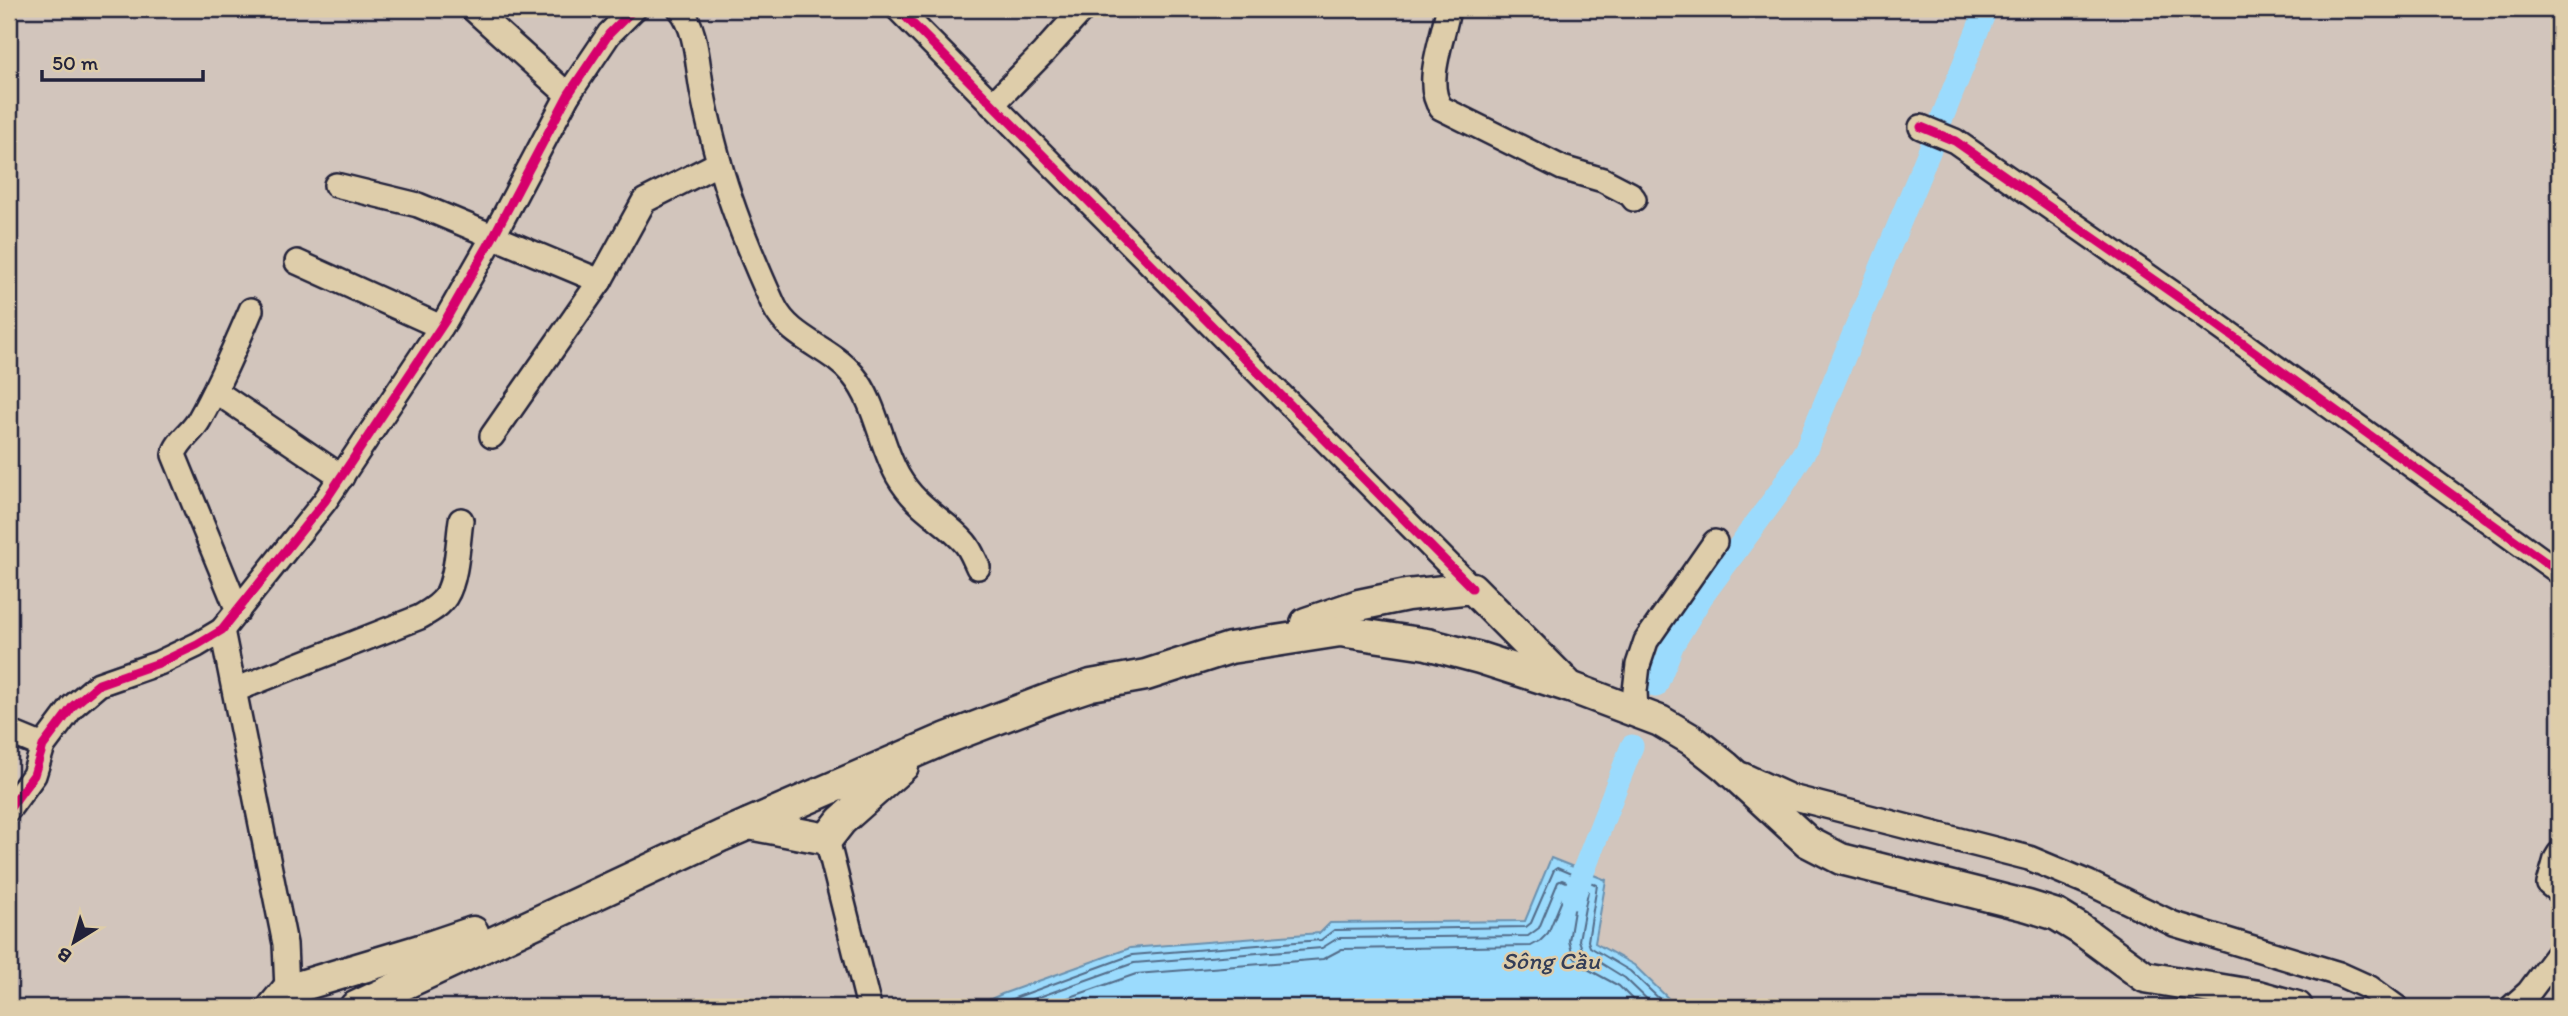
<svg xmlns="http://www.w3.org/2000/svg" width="2568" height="1016" viewBox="0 0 2568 1016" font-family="Itim,sans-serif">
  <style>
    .water { fill: #9bdbfd; stroke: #6b91af; stroke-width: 2 }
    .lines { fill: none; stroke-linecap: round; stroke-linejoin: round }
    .shore { stroke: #526c89; stroke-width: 2 }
    .canal { stroke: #9bdbfd; stroke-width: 23 }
    .minor-casing { stroke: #22223b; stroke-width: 28 }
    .major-casing { stroke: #22223b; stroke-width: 35 }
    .minor { stroke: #decdaa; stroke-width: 23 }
    .major { stroke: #decdaa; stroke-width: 30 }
    .cycleway-casing { stroke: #decdaa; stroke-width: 13 }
    .cycleway { stroke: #d6006c; stroke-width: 9 }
    .labels { text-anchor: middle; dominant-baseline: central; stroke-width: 5; stroke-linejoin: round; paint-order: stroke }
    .water-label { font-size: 24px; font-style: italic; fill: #343e58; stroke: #decdaa }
  </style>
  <rect width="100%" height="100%" fill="#d2c5bc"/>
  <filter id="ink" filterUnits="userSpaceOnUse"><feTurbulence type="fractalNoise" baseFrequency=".0143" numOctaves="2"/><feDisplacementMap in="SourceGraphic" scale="14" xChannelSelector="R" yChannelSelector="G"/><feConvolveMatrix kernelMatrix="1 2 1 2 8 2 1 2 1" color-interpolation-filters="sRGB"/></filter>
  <g filter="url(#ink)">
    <path class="water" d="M 1551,858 L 1606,880 L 1595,943 L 1634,965 L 1673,1003 L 1717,1007 L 973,1007 L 1002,994 L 1130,948 L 1320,933 L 1330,923 L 1525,921 Z"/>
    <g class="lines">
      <g class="shore">
        <path d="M 990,1007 L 1132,955 L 1321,940 L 1334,930 L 1526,927 L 1531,923 L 1554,870 L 1557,868 L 1597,885 L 1588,941 L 1590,947 L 1630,971 L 1668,1007"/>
        <path d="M 1011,1007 L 1134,963 L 1322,948 L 1338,938 L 1528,936 L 1539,928 L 1558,882 L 1562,880 L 1588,891 L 1579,940 L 1583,952 L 1625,978 L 1655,1007"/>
        <path d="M 1042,1007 L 1136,974 L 1323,959 L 1342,949 L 1531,946 L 1540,941 L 1548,933 L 1564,895 L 1567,893 L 1576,898 L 1569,941 L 1573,956 L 1582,966 L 1619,986 L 1640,1007"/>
      </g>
      <g class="canal">
        <path d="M 1942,118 L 1986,9"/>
        <path d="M 1656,686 L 1673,644 L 1701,598 L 1780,491 L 1806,449 L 1933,142"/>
        <path d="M 1573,898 L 1632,746"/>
      </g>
      <defs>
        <g id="minor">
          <path d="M 473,9 L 568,95"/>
          <path d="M 680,9 C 698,30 697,68 703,95 C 707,117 713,140 719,162 C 732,210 753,260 774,306 C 790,339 830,347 853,375 C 877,404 880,445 898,476 C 917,509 943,518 965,543 C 971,550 974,559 978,567"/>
          <path d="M 898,9 L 1472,588"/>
          <path d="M 1448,9 C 1444,37 1423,83 1441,108 L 1562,168 L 1603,180 L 1630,194 L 1634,199"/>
          <path d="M 992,105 L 1043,53 L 1083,9"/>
          <path d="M 1921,127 L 1955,141 L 2198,311 L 2559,572"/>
          <path d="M 336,185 L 418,205 L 600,281"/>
          <path d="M 297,262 L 441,327"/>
          <path d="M 215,391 L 342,477"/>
          <path d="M 492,436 L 600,281 L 644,201 L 719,163"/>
          <path d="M 238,611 L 174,455 C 177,441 192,433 199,420 C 219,385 235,347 251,310"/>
          <path d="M 222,630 L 285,944 L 287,990"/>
          <path d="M 235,690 L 420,617 C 430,611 440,606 446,596 C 457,579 458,540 461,520"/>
          <path d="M 1636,712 L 1635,691 L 1638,665 L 1646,641 L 1715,542"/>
          <path d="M 9,732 L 43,746"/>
          <path d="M 1743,775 L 1791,797 L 2029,858 L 2089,883 L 2174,924 L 2339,974 L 2370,988 L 2396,1007"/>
          <path d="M 9,809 L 34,775 L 43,746 L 73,706 L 99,684 L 159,663 L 197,645 L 222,630 L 325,501 L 445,321 L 493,237 L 568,95 L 609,34 L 634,9"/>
          <path d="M 827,839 L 869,1007"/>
          <path d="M 2559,854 L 2556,859 L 2549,884 L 2559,892"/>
          <path d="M 2512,1007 L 2529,992 L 2559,952"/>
        </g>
        <g id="major">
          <path d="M 1306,623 L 1359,605 L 1407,595 L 1472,588 L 1566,683"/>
          <path d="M 749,824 L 827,839 L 841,821 L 903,766"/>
          <path d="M 273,1007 L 287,990 L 420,950 L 473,932"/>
          <path d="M 355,1007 L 721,836 L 947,738 L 1049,699 L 1091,685 L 1146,675 L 1230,648 L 1340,631 L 1427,644 L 1480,658 L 1570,687 L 1660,721 L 1692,740 L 1725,766 L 1808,842 L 1841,859 L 2028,906 L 2057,915 L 2080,929 L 2145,977 L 2258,996 L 2297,1007"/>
        </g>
      </defs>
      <use href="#minor" class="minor-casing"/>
      <use href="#major" class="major-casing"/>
      <use href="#minor" class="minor"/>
      <use href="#major" class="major"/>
      <defs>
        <g id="cycleway">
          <path d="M 898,9 L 1472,588"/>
          <path d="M 1921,127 L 1955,141 L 2198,311 L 2559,572"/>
          <path d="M 9,809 L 34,775 L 43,746 L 73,706 L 99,684 L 159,663 L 197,645 L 222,630 L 325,501 L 445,321 L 493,237 L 568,95 L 609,34 L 634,9"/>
        </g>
      </defs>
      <use href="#cycleway" class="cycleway-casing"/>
      <use href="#cycleway" class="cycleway"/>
    </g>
  </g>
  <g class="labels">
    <g class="water-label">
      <text x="1551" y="960">Sông Cầu</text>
    </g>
  </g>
  <rect width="2568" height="1016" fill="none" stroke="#decdaa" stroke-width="35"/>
  <rect x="18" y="18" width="2533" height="981" fill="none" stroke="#22223b" stroke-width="2.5" filter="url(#ink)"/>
  <g transform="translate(74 942) rotate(217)" stroke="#decdaa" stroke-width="5" paint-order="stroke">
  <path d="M0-5L12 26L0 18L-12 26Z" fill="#22223b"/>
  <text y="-10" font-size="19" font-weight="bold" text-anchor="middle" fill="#22223b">B</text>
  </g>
  <path d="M42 70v10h161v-10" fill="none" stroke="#22223b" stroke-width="3.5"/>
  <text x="52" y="70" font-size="21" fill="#22223b" stroke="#decdaa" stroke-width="5" paint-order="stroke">50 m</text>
</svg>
